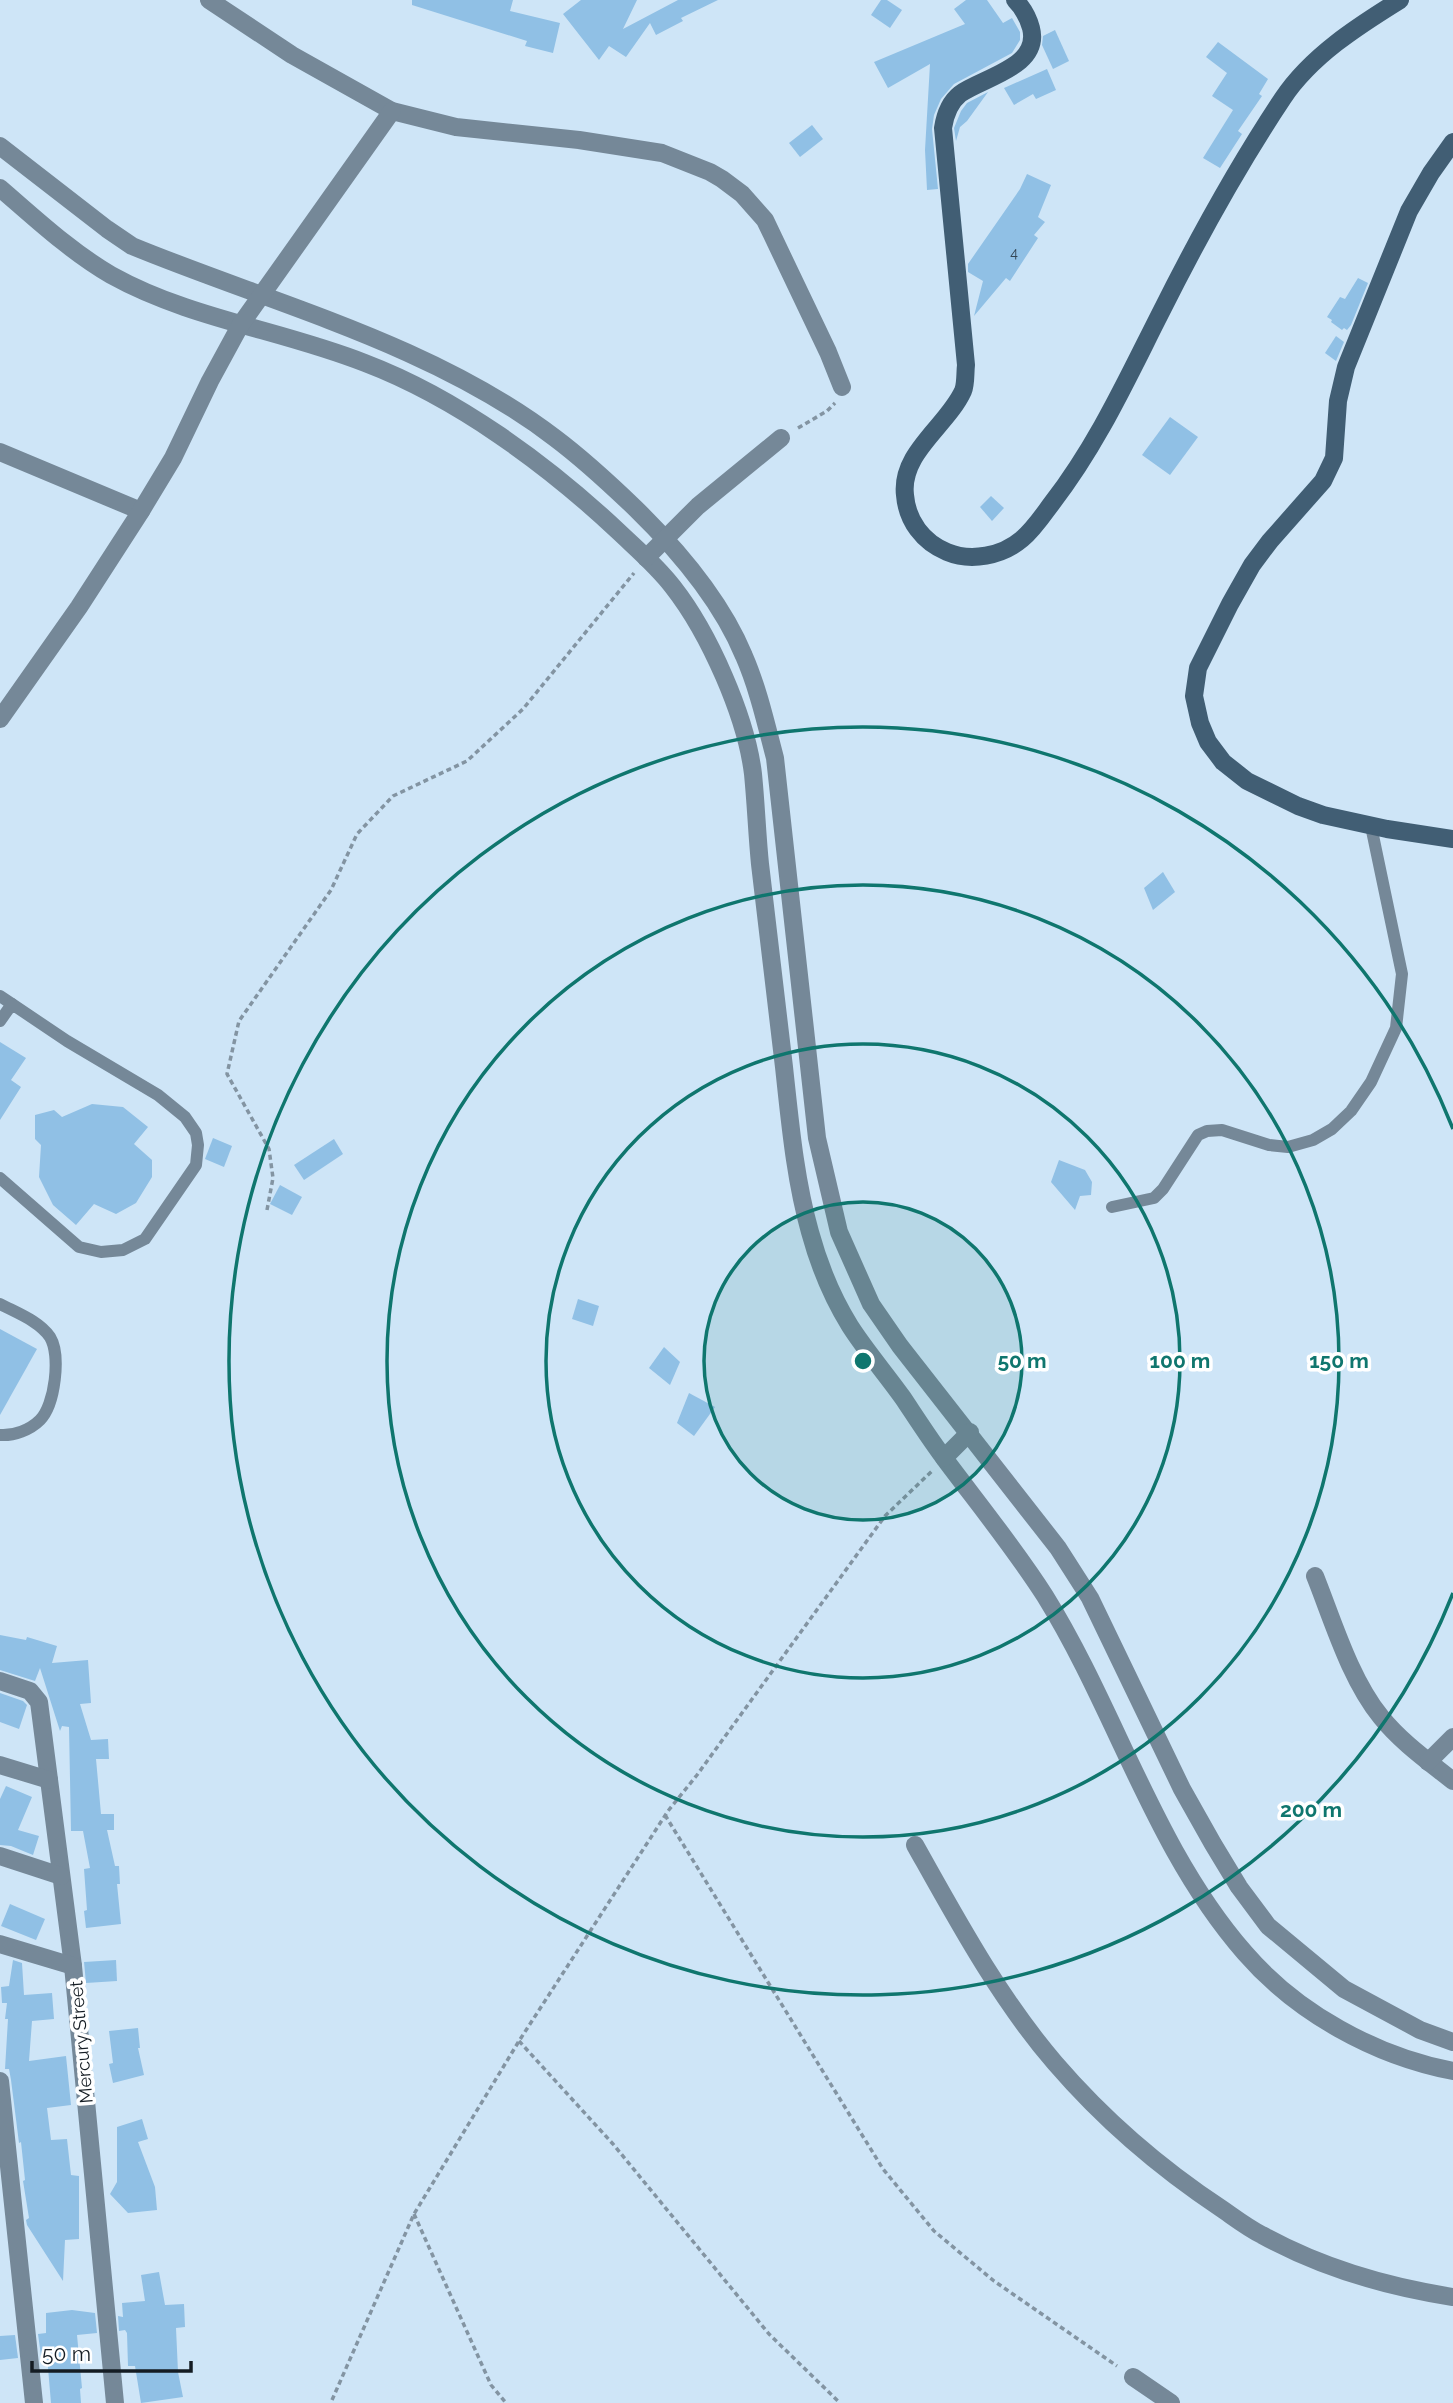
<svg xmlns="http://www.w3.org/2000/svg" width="1453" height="2403" viewBox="0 0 1453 2403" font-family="Raleway,sans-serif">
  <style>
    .building { fill: #90c0e5 }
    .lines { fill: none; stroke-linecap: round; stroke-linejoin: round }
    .path { stroke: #8394a2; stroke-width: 3.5; stroke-dasharray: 5 3.5; stroke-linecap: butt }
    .lane { stroke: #758898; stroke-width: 12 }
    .street { stroke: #758898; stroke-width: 18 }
    .secondary { stroke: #415e74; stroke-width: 18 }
    .ring { fill: none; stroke: #0f766e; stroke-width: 3.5 }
    .labels { text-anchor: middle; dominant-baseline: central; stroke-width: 7; stroke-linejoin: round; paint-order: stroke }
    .number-label { font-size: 14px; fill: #334554 }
    .street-label { font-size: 18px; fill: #141c23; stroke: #fff }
    .centre { fill: #0f766e; stroke: #fff; stroke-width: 3.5 }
    .ring-label { font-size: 21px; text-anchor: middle; font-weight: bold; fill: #0f766e; stroke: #fff; stroke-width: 7; stroke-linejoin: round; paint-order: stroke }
  </style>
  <rect width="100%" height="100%" fill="#cee5f7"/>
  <g class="building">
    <path d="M 412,0 L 513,0 L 510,11 L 560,23 L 553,53 L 525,46 L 527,41 L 412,5 Z"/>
    <path d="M 581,0 L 637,0 L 623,29 L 678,0 L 718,0 L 681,18 L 683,21 L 656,35 L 650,23 L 626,57 L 609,46 L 599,60 L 563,14 Z"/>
    <path d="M 881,0 L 887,0 L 902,10 L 890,28 L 871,15 Z"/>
    <path d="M 966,0 L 987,0 L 1003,23 L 1012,18 L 1020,32 L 1020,40 L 1012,53 L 954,84 L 941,99 L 934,115 L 932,129 L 938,189 L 927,190 L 925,150 L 930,64 L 888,88 L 874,62 L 965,24 L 954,9 Z"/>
    <path d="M 1055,30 L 1069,61 L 1053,69 L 1042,45 L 1043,36 Z"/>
    <path d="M 1218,42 L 1268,79 L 1259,94 L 1262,96 L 1238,131 L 1242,134 L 1220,168 L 1203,158 L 1233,110 L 1212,96 L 1227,73 L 1206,57 Z"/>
    <path d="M 1047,69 L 1056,90 L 1036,99 L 1033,94 L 1014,105 L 1004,88 Z"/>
    <path d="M 988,92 L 967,121 L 960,127 L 956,141 L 954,128 L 961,111 L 967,103 Z"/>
    <path d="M 812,125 L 823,139 L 800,157 L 789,143 Z"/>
    <path d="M 1027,174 L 1051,185 L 1038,217 L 1045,222 L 1034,235 L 1038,238 L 1010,281 L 1006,278 L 974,316 L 983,281 L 968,272 L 968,264 L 1020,189 Z"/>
    <path d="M 1358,278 L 1368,283 L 1351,325 L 1347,330 L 1344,328 L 1342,330 L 1331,322 L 1332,320 L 1327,317 L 1340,297 L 1345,299 Z"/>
    <path d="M 1336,336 L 1344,342 L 1336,361 L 1325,353 Z"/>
    <path d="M 1170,417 L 1198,437 L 1170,475 L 1142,455 Z"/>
    <path d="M 991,496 L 1004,508 L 992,521 L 980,507 Z"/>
    <path d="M 1163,872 L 1175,892 L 1153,910 L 1144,888 Z"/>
    <path d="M 0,1042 L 26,1058 L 11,1080 L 21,1087 L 0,1120 Z"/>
    <path d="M 92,1104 L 123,1107 L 148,1127 L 134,1144 L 152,1160 L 152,1177 L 136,1203 L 116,1214 L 94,1204 L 76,1225 L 53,1205 L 39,1177 L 41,1145 L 35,1139 L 35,1115 L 54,1110 L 62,1117 Z"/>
    <path d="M 213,1138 L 232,1146 L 224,1167 L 205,1159 Z"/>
    <path d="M 334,1139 L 343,1154 L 304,1180 L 294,1165 Z"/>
    <path d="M 1059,1160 L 1085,1170 L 1092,1182 L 1091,1195 L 1080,1196 L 1075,1210 L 1051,1182 Z"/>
    <path d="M 280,1185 L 302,1197 L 292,1215 L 270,1204 Z"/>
    <path d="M 578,1299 L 599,1306 L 593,1326 L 572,1319 Z"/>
    <path d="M 0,1329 L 37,1349 L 0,1415 Z"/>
    <path d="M 664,1347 L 680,1362 L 670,1385 L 649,1368 Z"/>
    <path d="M 689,1393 L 715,1407 L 694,1436 L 677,1423 Z"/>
    <path d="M 0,1635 L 26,1640 L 27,1637 L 57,1646 L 52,1663 L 88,1660 L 91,1703 L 80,1704 L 91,1740 L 108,1739 L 109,1759 L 96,1759 L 101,1814 L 114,1814 L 114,1830 L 107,1830 L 115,1866 L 119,1866 L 120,1884 L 117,1884 L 121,1924 L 86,1928 L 84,1911 L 87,1910 L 84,1869 L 90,1868 L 83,1831 L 71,1831 L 69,1727 L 62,1726 L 60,1731 L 40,1668 L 35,1681 L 0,1670 Z"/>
    <path d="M 0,1693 L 23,1701 L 27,1705 L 19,1729 L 0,1722 Z"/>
    <path d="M 6,1786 L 32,1797 L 18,1830 L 39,1836 L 33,1855 L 11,1846 L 0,1845 L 0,1799 Z"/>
    <path d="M 10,1904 L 45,1919 L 36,1940 L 1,1926 Z"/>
    <path d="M 13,1960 L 22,1963 L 24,1995 L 52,1993 L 54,2019 L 32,2021 L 29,2061 L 66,2056 L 71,2105 L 47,2108 L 51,2140 L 67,2139 L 71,2175 L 79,2176 L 79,2239 L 65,2240 L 63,2281 L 27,2225 L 26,2220 L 29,2218 L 23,2181 L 25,2180 L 21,2142 L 19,2143 L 11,2080 L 9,2069 L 5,2069 L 8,2019 L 5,2019 L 7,2003 L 2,2003 L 1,1987 L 9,1986 Z"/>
    <path d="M 116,1960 L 117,1981 L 86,1983 L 84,1962 Z"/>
    <path d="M 138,2028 L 140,2048 L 138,2048 L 144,2075 L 113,2083 L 109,2064 L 113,2063 L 109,2031 Z"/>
    <path d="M 142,2119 L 148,2139 L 138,2142 L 155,2187 L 157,2210 L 128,2213 L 110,2194 L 117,2182 L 117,2127 Z"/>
    <path d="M 159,2272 L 165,2305 L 184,2304 L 185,2327 L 176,2328 L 178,2372 L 183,2397 L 141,2403 L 135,2366 L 128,2366 L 127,2333 L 125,2330 L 119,2331 L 118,2316 L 123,2317 L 122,2303 L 145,2301 L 141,2275 Z"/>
    <path d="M 72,2310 L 95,2313 L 97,2333 L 77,2335 L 82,2388 L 80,2389 L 81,2403 L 51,2403 L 47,2356 L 41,2356 L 38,2334 L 46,2333 L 46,2313 Z"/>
    <path d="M 15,2335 L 18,2358 L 0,2360 L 0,2336 Z"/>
  </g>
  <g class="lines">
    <g class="path">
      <path d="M 798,428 L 827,411 L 835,403"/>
      <path d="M 267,1210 L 273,1178 L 269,1149 L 227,1074 L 239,1021 L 331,890 L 357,834 L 393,796 L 467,761 L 523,709 L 634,573"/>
      <path d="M 665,1815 L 883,2169 L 934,2231 L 994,2281 L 1117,2366"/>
      <path d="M 519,2041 L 613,2144 L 769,2334 L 840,2403"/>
      <path d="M 414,2214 L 491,2385 L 506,2403"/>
      <path d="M 332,2400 L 414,2214 L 519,2041 L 668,1811 L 697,1775 L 885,1516 L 932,1471"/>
    </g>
    <g class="lane">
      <path d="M 0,996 L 12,1004"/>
      <path d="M 0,1021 L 12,1004 L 67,1041 L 158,1095 L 185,1117 L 196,1133 L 198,1145 L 196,1165 L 145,1239 L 123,1250 L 101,1252 L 79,1247 L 0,1178"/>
      <path d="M 1112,1207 L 1154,1198 L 1163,1189 L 1198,1135 L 1207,1131 L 1222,1130 L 1269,1145 L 1288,1147 L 1313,1140 L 1332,1129 L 1351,1111 L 1371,1082 L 1396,1028 L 1402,974 L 1371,826"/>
      <path d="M 0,1304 C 17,1313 39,1321 50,1337 C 61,1355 55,1405 40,1420 C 30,1430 14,1436 0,1435"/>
    </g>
    <g class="street">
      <path d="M 209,0 L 292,55 L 392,111 L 456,127 L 579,140 L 662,153 L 710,172 L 722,179 L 742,194 L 765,220 L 828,352 L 842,387"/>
      <path d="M 0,146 L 107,229 L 132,246 C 273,304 432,344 555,438 C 583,459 610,484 635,508 C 678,550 721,600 744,656 C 758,688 766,724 775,758 L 817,1138 L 839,1232 L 871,1304 L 900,1346 L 1058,1548 L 1090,1598 L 1182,1789 L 1213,1844 L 1239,1887 L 1268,1926 L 1344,1989 L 1420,2030 L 1453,2042"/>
      <path d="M 0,188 C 36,219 70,251 111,275 C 190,319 282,330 365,363 C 457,398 548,465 619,532 C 638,550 658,567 673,587 C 709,633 746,716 753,774 C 756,804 757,834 760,864 C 768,932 776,1000 784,1067 C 790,1122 795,1179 810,1232 C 819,1265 832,1297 850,1326 C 866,1351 886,1374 903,1398 C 917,1419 931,1441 947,1462 C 980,1506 1015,1549 1045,1596 C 1117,1712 1154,1849 1245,1953 C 1297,2013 1375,2056 1453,2071"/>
      <path d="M 0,452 L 141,511"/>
      <path d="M 646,558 L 698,506 L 781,438"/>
      <path d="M 0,719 L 79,607 L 141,511 L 173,458 L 210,381 L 241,324 L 392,111"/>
      <path d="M 944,1458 L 970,1432"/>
      <path d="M 1315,1576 C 1333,1621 1350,1679 1381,1717 C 1401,1742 1428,1761 1453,1781"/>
      <path d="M 0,1681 L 30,1691 L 39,1702 L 73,1966 L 115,2403"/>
      <path d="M 1428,1762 L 1453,1737"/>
      <path d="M 0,1765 L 49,1780"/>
      <path d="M 915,1845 C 957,1920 999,1998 1055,2063 C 1104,2120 1160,2168 1222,2209 C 1235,2218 1248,2228 1262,2235 C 1320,2267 1388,2287 1453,2297"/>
      <path d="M 0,1856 L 61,1876"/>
      <path d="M 0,1944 L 73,1966"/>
      <path d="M 0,2081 L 34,2403"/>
      <path d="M 1133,2377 L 1171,2403"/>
    </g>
    <g class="secondary">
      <path d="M 1015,0 C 1024,9 1028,17 1031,28 C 1041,67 984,77 960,94 C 950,102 945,115 943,128 L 966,365 C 965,373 966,384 963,391 C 947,426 900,453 905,495 C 907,521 923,542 947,552 C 971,562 1002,556 1022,539 C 1034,529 1043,515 1052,503 C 1097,445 1127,379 1160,314 C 1197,240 1237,167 1283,98 C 1311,56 1358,26 1400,0"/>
      <path d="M 1453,142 L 1431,173 L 1409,211 L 1346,367 L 1338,401 L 1334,458 L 1323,481 L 1270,541 L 1252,565 L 1230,604 L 1198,668 L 1194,696 L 1200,723 L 1208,742 L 1223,762 L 1247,781 L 1298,806 L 1323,815 L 1387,829 L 1453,839"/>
    </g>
  </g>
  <circle cx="863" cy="1361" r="159" fill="#0f766e" fill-opacity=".12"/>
  <g class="ring">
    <circle cx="863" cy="1361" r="159"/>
    <circle cx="863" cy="1361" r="317"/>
    <circle cx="863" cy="1361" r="476"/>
    <path d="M1453 1593A634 634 0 1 1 1453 1129"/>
  </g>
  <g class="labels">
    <g class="number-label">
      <text x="1014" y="253">4</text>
    </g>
    <g class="street-label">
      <text transform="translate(81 2042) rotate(-95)">Mercury Street</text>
    </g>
  </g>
  <circle cx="863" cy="1361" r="10" class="centre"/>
  <g class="ring-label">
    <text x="1022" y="1368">50 m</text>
    <text x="1180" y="1368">100 m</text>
    <text x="1339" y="1368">150 m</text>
    <text x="1311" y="1817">200 m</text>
  </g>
  <path d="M32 2361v10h159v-10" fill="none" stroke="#141c23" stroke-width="3.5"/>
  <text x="42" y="2361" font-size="21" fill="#141c23" stroke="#ffffff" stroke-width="5" paint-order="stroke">50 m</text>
</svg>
